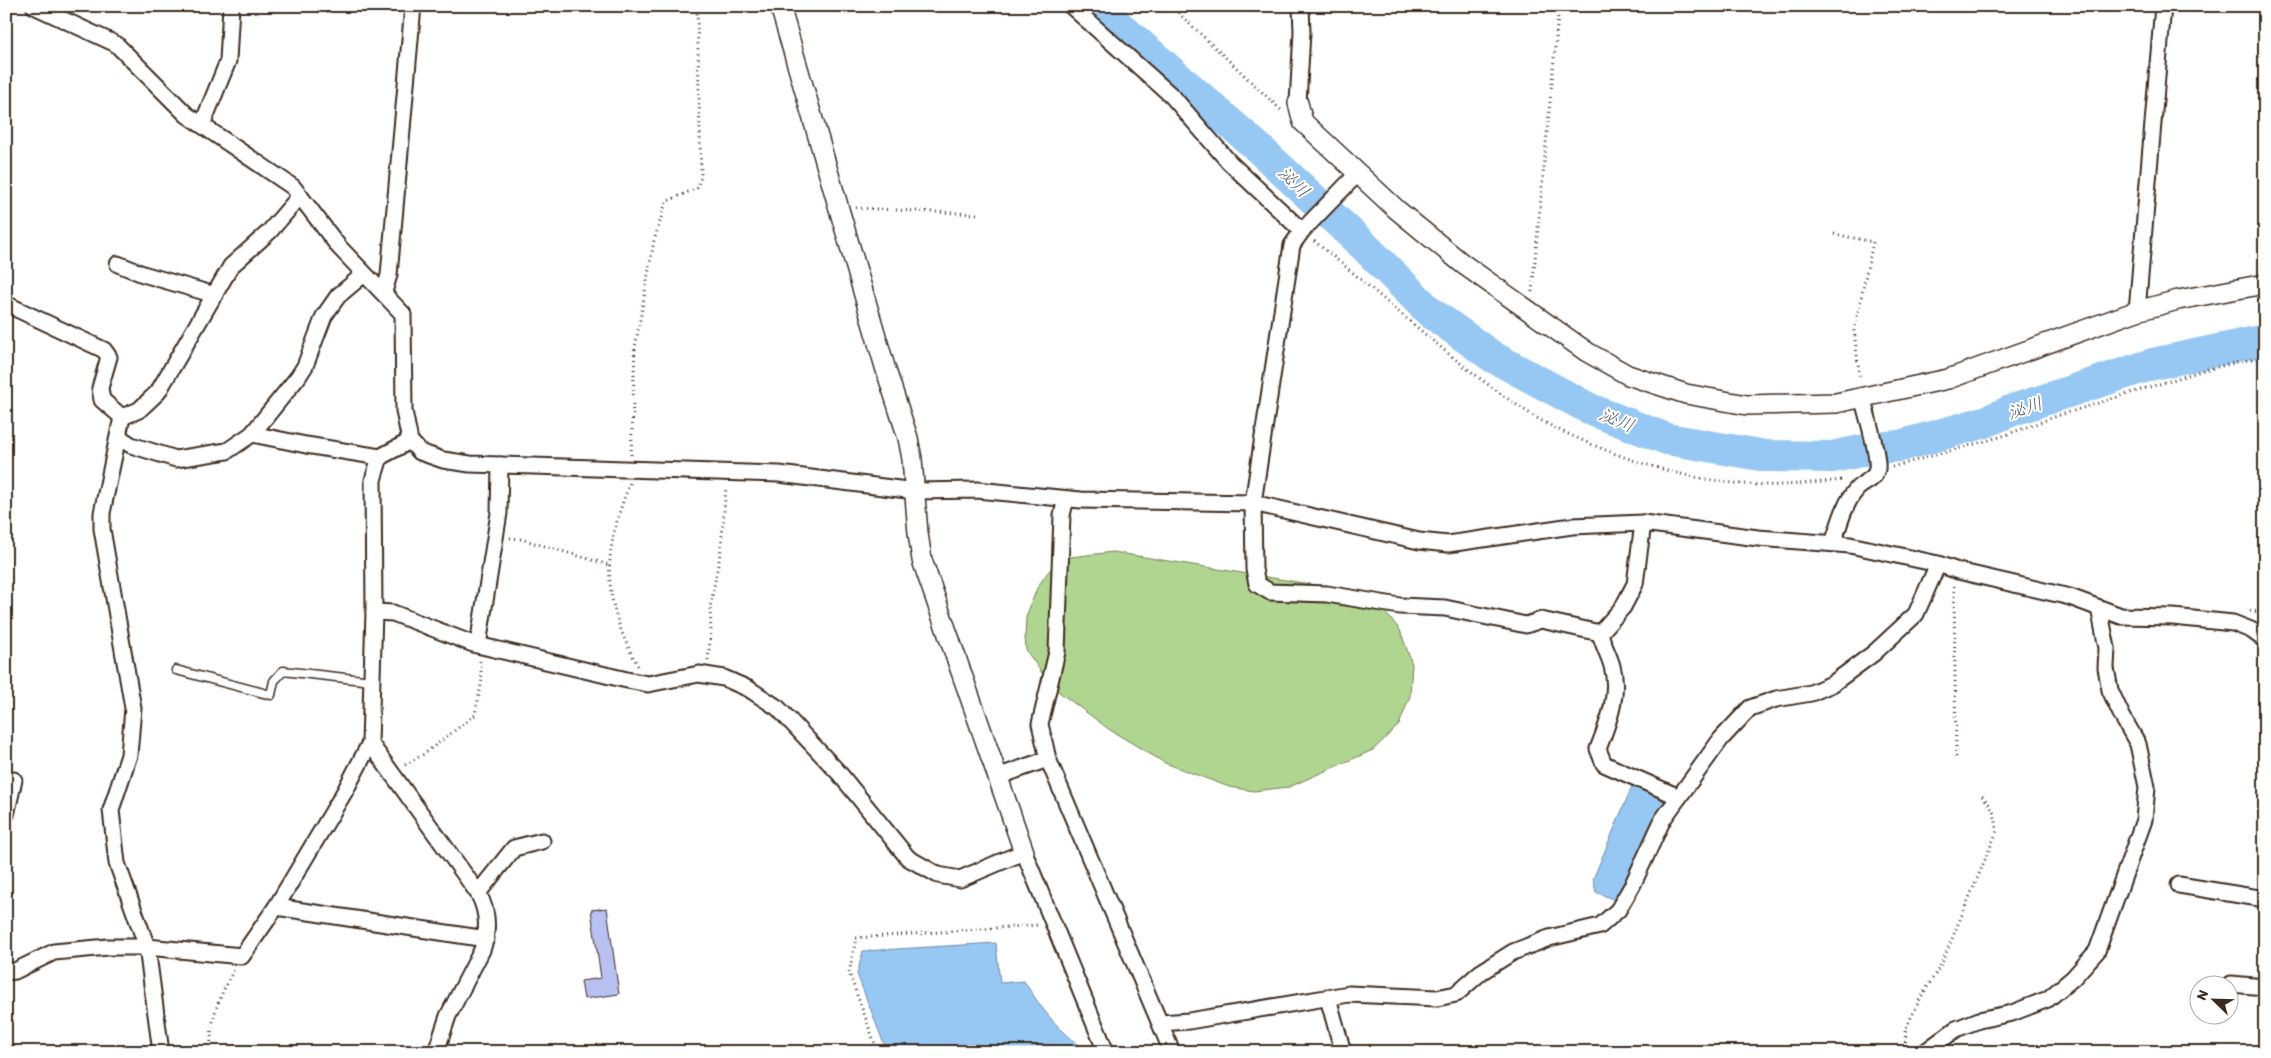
<svg xmlns="http://www.w3.org/2000/svg" width="2271" height="1058" viewBox="0 0 2271 1058" font-family="Itim,'Klee One',sans-serif">
  <style>
    .green { fill: #b0d591; stroke: #768058 }
    .water { fill: #97c8f3; stroke: #72899e }
    .lines { fill: none; stroke-linecap: round; stroke-linejoin: round }
    .river { stroke: #97c8f3; stroke-width: 32 }
    .building { fill: #b9c1f3; stroke: #3b2a1e }
    .service-casing { stroke: #3b2a1e; stroke-width: 11 }
    .minor-casing { stroke: #3b2a1e; stroke-width: 19 }
    .tertiary-casing { stroke: #3b2a1e; stroke-width: 22 }
    .path { stroke: #3b2a1e; stroke-width: 3; stroke-dasharray: 1 4; stroke-linecap: butt }
    .service { stroke: #fff; stroke-width: 8 }
    .minor { stroke: #fff; stroke-width: 15 }
    .tertiary { stroke: #fff; stroke-width: 19 }
    .labels { text-anchor: middle; dominant-baseline: central; stroke-width: 4; stroke-linejoin: round; paint-order: stroke }
    .water-label { font-size: 18px; font-style: italic; fill: #57595e; stroke: #fff }
  </style>
  <rect width="100%" height="100%" fill="#fff"/>
  <filter id="ink" filterUnits="userSpaceOnUse"><feTurbulence type="fractalNoise" baseFrequency=".02" numOctaves="2"/><feDisplacementMap in="SourceGraphic" scale="10" xChannelSelector="R" yChannelSelector="G"/><feConvolveMatrix kernelMatrix="1 2 1 2 8 2 1 2 1" color-interpolation-filters="sRGB"/></filter>
  <g filter="url(#ink)">
    <path class="green" d="M 1113,552 L 1328,587 L 1380,606 L 1400,630 L 1412,664 L 1410,696 L 1399,725 L 1373,750 L 1289,787 L 1254,791 L 1229,787 L 1165,763 L 1110,730 L 1051,686 L 1026,650 L 1025,637 L 1026,617 L 1037,588 L 1048,572 L 1062,558 Z"/>
    <g class="water">
      <path d="M 1633,784 L 1656,794 L 1666,804 L 1617,901 L 1596,892 L 1593,879 Z"/>
      <path d="M 996,943 L 1000,983 L 1024,981 C 1045,1014 1057,1029 1089,1052 L 887,1052 L 857,974 L 863,951 Z"/>
    </g>
    <g class="lines">
      <path class="river" d="M 1096,6 L 1255,145 L 1363,245 L 1430,312 L 1493,357 L 1592,410 L 1667,439 L 1766,456 L 1832,457 L 1875,448 L 1900,446 L 1985,422 L 2013,410 L 2153,364 L 2265,340"/>
    </g>
    <path class="building" d="M 607,908 L 619,994 L 584,999 L 581,981 L 601,978 L 591,910 Z"/>
    <g class="lines">
      <defs>
        <path id="service" d="M 176,670 L 271,695 L 274,681 L 283,671 L 372,681"/>
        <g id="minor">
          <path d="M 34,6 L 116,44 L 187,115 L 293,187 L 339,247 L 403,314 L 404,411 L 410,441 L 420,452 L 443,460 L 470,464 L 779,474 L 915,491 L 977,490 L 1081,500 L 1253,503 L 1419,541 L 1448,544 L 1572,526 L 1643,523 L 1758,538 L 1850,545 L 1938,564 L 1958,571 L 2070,597 L 2121,616 L 2173,617 L 2233,623 L 2251,630 L 2265,640"/>
          <path d="M 1071,6 L 1172,96 L 1229,162 L 1302,231"/>
          <path d="M 1298,103 L 1302,32 L 1301,6"/>
          <path d="M 202,125 L 228,61 L 231,6"/>
          <path d="M 1358,173 L 1302,231 L 1292,245 L 1253,503 L 1254,569 L 1257,584 L 1270,592 L 1327,594 L 1400,606 L 1445,608 L 1526,625 L 1541,620 L 1600,633"/>
          <path d="M 118,264 L 143,274 L 215,295"/>
          <path d="M 384,292 L 389,275 L 413,6"/>
          <path d="M 6,304 L 104,350 L 109,357 L 100,388 L 102,400 L 122,417 L 102,513 L 102,529 L 133,708 L 129,755 L 111,810 L 117,863 L 147,947 L 161,1052"/>
          <path d="M 2137,311 L 2163,6"/>
          <path d="M 122,417 L 139,410 L 158,392 L 231,266 L 269,232 L 300,196"/>
          <path d="M 252,434 L 298,377 L 305,366 L 324,316 L 338,296 L 364,274"/>
          <path d="M 119,437 L 131,445 L 176,459 L 227,451 L 252,434 L 306,445 L 380,457 L 410,441"/>
          <path d="M 1066,499 L 1062,515 L 1057,652 L 1040,724 L 1048,759 L 1172,1052"/>
          <path d="M 1833,543 C 1839,526 1844,504 1856,490 C 1862,482 1875,481 1877,469 C 1879,457 1866,411 1862,397"/>
          <path d="M 374,612 L 393,613 L 473,644 L 627,680 L 648,684 L 699,674 L 724,678 L 749,689 L 778,708 L 839,773 L 908,858 L 938,875 L 960,879 L 1024,852 L 1106,1052"/>
          <path d="M 1600,633 C 1603,645 1609,655 1612,666 C 1620,694 1608,723 1598,749 L 1604,764 L 1679,797"/>
          <path d="M 1600,633 L 1623,607 L 1635,584 L 1643,523"/>
          <path d="M 478,645 L 499,513 L 500,465"/>
          <path d="M 370,743 L 478,893 C 488,911 489,930 482,950 L 448,1016 L 436,1052"/>
          <path d="M 997,777 L 1048,759"/>
          <path d="M 6,815 L 14,780"/>
          <path d="M 2179,885 L 2265,899"/>
          <path d="M 478,893 L 514,848 L 542,841"/>
          <path d="M 276,907 L 486,939"/>
          <path d="M 6,972 L 15,971 L 54,952 L 108,947 L 147,947 L 242,956 L 276,907 L 345,791 L 370,743 L 374,612 L 373,480 L 380,457"/>
          <path d="M 2231,984 L 2265,987"/>
          <path d="M 1328,998 L 1343,1052"/>
          <path d="M 1160,1023 L 1189,1021 L 1349,994 L 1437,998 L 1456,994 L 1481,972 L 1513,952 L 1549,938 L 1600,926 L 1618,910 L 1632,886 L 1663,819 L 1721,739 L 1750,708 L 1776,699 L 1811,693 L 1832,684 L 1874,653 L 1916,614 L 1938,564"/>
          <path d="M 1925,1052 L 1956,1029 L 1979,1020 L 2012,1013 L 2048,999 L 2073,978 L 2097,951 L 2144,820 L 2147,787 L 2138,744 L 2122,716 L 2110,690 L 2106,668 L 2107,648 L 2099,608"/>
        </g>
        <g id="tertiary">
          <path d="M 780,6 L 885,367 L 908,438 L 912,459 L 918,533 L 922,560 L 1024,852"/>
          <path d="M 1298,103 L 1303,122 L 1396,209 L 1463,264 L 1587,352 L 1628,375 L 1686,394 L 1747,405 L 1836,403 L 1948,379 L 2137,311 L 2178,300 L 2265,284"/>
        </g>
      </defs>
      <use href="#service" class="service-casing"/>
      <use href="#minor" class="minor-casing"/>
      <use href="#tertiary" class="tertiary-casing"/>
      <g class="path">
        <path d="M 1171,6 L 1281,110"/>
        <path d="M 856,208 L 977,214"/>
        <path d="M 1834,234 L 1873,242 L 1854,331 L 1860,379"/>
        <path d="M 1314,241 C 1386,298 1452,363 1529,413 C 1547,425 1566,433 1586,442 C 1645,467 1700,483 1765,485 C 1791,486 1818,482 1844,480"/>
        <path d="M 1532,292 L 1559,6"/>
        <path d="M 631,455 L 635,348 L 654,241 L 666,202 L 697,188 L 701,177 L 697,6"/>
        <path d="M 1892,467 L 2000,437 L 2057,416 L 2204,370 L 2265,356"/>
        <path d="M 630,483 C 602,554 601,599 638,666"/>
        <path d="M 510,538 L 521,539 L 609,565"/>
        <path d="M 1954,586 L 1956,758"/>
        <path d="M 2250,611 L 2265,612"/>
        <path d="M 708,660 L 711,632 L 710,608 L 721,549 L 726,487"/>
        <path d="M 405,765 L 424,754 L 475,715 L 482,680 L 480,661"/>
        <path d="M 211,1052 C 209,1020 219,997 234,970"/>
        <path d="M 878,1052 L 849,973 L 856,938 L 1038,925"/>
        <path d="M 1906,1052 L 1905,1030 L 1920,999 L 1941,965 L 1997,831 C 1996,814 1992,806 1980,794"/>
      </g>
      <use href="#service" class="service"/>
      <use href="#minor" class="minor"/>
      <use href="#tertiary" class="tertiary"/>
    </g>
  </g>
  <g class="labels">
    <g class="water-label">
      <text transform="translate(1294 182) rotate(44)">泌川</text>
      <text transform="translate(2025 408) rotate(-19)">泌川</text>
      <text transform="translate(1617 420) rotate(22)">泌川</text>
    </g>
  </g>
  <rect width="2271" height="1058" fill="none" stroke="#fff" stroke-width="25"/>
  <rect x="12" y="12" width="2246" height="1033" fill="none" stroke="#3b2a1e" stroke-width="2" filter="url(#ink)"/>
  <g transform="translate(2214 1000) rotate(293)"><circle r="24" fill="#ffffff" stroke="#b1aaa5"/>
  <path d="M0-4L9 19L0 12L-9 19Z" fill="#3b2a1e"/>
  <text y="-8" font-size="14" font-weight="bold" text-anchor="middle" fill="#3b2a1e">N</text>
  </g>
</svg>
